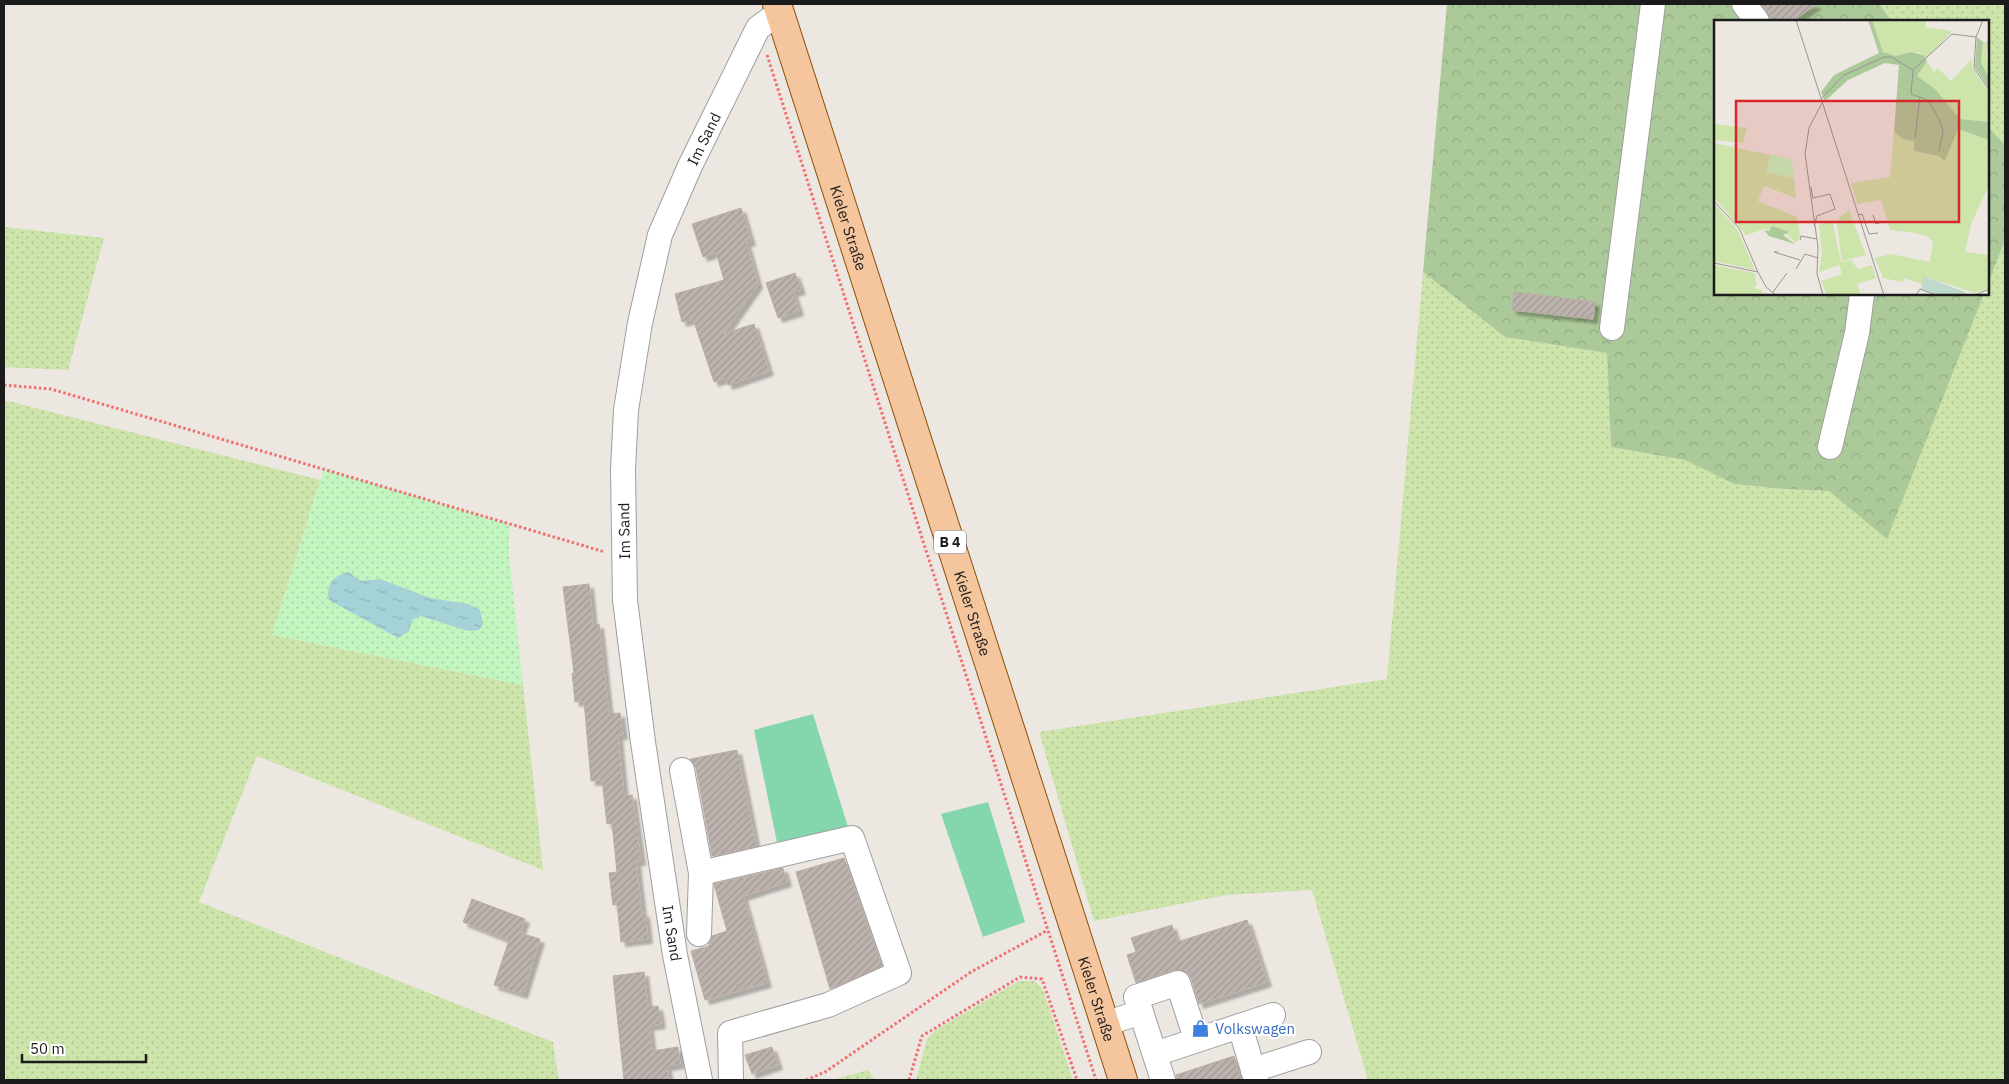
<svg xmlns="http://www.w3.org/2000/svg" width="2009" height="1084" viewBox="0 0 2009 1084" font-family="'IBM Plex Sans',sans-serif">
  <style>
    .grass { fill: url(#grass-dots) }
    .forest { fill: url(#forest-crowns) }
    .park { fill: url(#park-dots) }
    .pitch { fill: #84d7ad }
    .water { fill: url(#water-ripples) }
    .building { fill: url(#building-hatch); stroke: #bdada5; filter: url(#shadow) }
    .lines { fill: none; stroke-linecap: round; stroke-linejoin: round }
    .minor-casing { stroke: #9f9f9f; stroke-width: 26 }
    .major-casing { stroke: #89500a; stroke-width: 30 }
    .path { stroke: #f06f70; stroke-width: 3; stroke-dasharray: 2.5 2.5; stroke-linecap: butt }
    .minor { stroke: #fff; stroke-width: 24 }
    .major { stroke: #f5c59e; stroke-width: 28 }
    .labels { text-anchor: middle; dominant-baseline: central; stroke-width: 4.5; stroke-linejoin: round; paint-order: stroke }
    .shield { fill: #fff; stroke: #5f5f5f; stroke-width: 1 }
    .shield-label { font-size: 14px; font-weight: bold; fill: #1b1b1b }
    .street-label { font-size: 15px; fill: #1b1b1b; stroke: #fff }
    .shop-label { font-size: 15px; fill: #366cbe; stroke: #fff; text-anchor: start }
    .inset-road { fill: none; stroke: #989592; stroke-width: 1 }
    .view { fill: #d62828; fill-opacity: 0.15; stroke: #d62828; stroke-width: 2.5 }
    .inset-edge { fill: none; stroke: #1b1b1b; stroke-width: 2.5 }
  </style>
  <defs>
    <pattern id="grass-dots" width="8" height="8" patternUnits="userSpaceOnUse" patternTransform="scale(1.25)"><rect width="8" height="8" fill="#cde4aa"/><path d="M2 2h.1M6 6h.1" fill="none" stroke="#afc392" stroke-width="1.8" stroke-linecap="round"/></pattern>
    <pattern id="forest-crowns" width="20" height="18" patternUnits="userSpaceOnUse" patternTransform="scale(1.25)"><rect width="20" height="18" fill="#acc999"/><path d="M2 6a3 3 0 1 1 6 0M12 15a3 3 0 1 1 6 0" fill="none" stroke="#93ac83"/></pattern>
    <pattern id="park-dots" width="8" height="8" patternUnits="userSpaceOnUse" patternTransform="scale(1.25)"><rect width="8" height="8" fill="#c2f5c0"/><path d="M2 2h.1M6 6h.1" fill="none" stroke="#a6d1a4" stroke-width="1.8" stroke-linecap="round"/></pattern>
    <pattern id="water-ripples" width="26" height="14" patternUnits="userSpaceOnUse" patternTransform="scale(1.25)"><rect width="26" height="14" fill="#a4d2d7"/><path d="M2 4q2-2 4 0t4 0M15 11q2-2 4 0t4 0" fill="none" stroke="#8db4b8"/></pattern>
    <pattern id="building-hatch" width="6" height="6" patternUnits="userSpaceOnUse" patternTransform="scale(1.25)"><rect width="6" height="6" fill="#bcb2ae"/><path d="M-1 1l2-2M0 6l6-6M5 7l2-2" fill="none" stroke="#a19895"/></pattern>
    <filter id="shadow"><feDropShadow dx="4.5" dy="4.5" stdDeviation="1" flood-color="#0004"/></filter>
  </defs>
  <rect width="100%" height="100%" fill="#ece7e1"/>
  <g class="grass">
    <path d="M 1879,4 L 2005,4 L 2005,145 L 1988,127 L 1988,21 L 1892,21 Z"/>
    <path d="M 4,227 L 104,238 L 68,370 L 4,367 Z"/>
    <path d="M 2003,245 L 2005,245 L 2005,1080 L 1368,1080 L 1312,890 L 1226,895 L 1094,921 L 1039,732 L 1387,679 L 1423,272 L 1505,337 L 1607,353 L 1611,447 L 1685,460 L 1734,484 L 1785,489 L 1829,491 L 1887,538 L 1984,294 L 1988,294 L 1988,284 Z"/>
    <path d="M 4,400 L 320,480 L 272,635 L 523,685 L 543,870 L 257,756 L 199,902 L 553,1042 L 559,1080 L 8,1080 L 4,1075 Z"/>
    <path d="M 1019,981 L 1034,981 L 1042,988 L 1046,998 L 1073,1080 L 916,1080 L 927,1039 L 936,1030 Z"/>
    <path d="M 868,1070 L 875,1080 L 832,1080 L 836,1079 Z"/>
  </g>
  <g class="forest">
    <path d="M 1447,4 L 1879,4 L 1892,21 L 1715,21 L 1715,294 L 1984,294 L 1887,539 L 1829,491 L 1785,489 L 1734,484 L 1685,460 L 1611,447 L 1607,353 L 1505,337 L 1423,272 Z"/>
    <path d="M 1988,127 L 2005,145 L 2005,245 L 2003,245 L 1988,284 Z"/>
  </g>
  <path class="park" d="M 324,469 L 509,524 L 509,556 L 523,685 L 272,635 Z"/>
  <g class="pitch">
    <path d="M 813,714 L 848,827 L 778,847 L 754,730 Z"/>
    <path d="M 988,802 L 1025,922 L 983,937 L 941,814 Z"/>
  </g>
  <path class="water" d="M 348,572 L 361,581 L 380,579 L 430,598 L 468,604 L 480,610 L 483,624 L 479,630 L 468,631 L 421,616 L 412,620 L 409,631 L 398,638 L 329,600 C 326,583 333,577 348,572 Z"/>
  <g class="building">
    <path d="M 1762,4 L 1817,4 L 1793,21 L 1775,21 Z"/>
    <path d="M 741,208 L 751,241 L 746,242 L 758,284 L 723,334 L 754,324 L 769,371 L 728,385 L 726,378 L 714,382 L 693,319 L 682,322 L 675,294 L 724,280 L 716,252 L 703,257 L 692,224 Z"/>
    <path d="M 795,273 L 801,290 L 793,292 L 799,311 L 778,318 L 766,283 Z"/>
    <path d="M 1514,292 L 1595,302 L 1593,319 L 1512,310 Z"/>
    <path d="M 589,584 L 593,625 L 599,624 L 609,714 L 620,713 L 623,735 L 618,735 L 624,796 L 632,795 L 641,861 L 636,861 L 642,913 L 645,913 L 648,939 L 621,942 L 617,904 L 613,905 L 609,873 L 617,872 L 612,823 L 607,824 L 602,780 L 591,781 L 584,701 L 575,702 L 572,673 L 574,673 L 563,587 Z"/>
    <path d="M 737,750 L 756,846 L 712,856 L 696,768 L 690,759 Z"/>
    <path d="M 844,858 L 882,966 L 830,989 L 796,872 Z"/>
    <path d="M 783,868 L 787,882 L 743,896 L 767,983 L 705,1000 L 691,951 L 709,946 L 709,943 L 712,936 L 727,931 L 714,884 Z"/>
    <path d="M 472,899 L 525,919 L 520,933 L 540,939 L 523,994 L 494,985 L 509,940 L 463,922 Z"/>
    <path d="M 1247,920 L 1267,982 L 1199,1004 L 1191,978 L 1188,973 L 1181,970 L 1174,970 L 1136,983 L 1127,955 L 1136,952 L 1131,938 L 1172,925 L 1177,942 Z"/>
    <path d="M 644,972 L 648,1007 L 658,1006 L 661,1024 L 649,1026 L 652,1051 L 678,1047 L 680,1064 L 667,1066 L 669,1080 L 624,1080 L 613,976 Z"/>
    <path d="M 772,1047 L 778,1065 L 752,1074 L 745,1055 Z"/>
    <path d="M 1234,1056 L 1242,1080 L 1176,1080 L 1176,1075 Z"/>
  </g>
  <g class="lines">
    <defs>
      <g id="minor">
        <path d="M 1744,4 L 1757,21"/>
        <path d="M 1612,328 L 1653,4"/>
        <path d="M 1830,447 L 1857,333 L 1862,294"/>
        <path d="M 682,770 L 701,873 L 852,838 L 899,973 L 828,1005 L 730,1033 L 731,1080"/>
        <path d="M 699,934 L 701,873"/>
        <path d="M 1141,1012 L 1136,997 L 1178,983 L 1196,1039"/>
        <path d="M 1105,1024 L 1141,1012 L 1163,1080"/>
        <path d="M 1240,1026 L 1256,1080"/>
        <path d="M 1155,1054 L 1273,1015"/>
        <path d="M 1253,1070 L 1309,1052"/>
        <path id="s1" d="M 700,1080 L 675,955 L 643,742 L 625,600 L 623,470 L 626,410 L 640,323 L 660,235 L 690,166 L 758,28 L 780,12"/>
      </g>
      <g id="major">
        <path id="s2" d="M 777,4 L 1123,1080"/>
      </g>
    </defs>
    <use href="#minor" class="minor-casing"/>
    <use href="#major" class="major-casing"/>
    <g class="path">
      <path d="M 767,55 L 1096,1080"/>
      <path d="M 4,385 L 51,389 L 605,552"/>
      <path d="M 806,1080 L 825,1072 L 971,972 L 1048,930"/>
      <path d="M 909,1080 L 922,1036 L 1020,977 L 1042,979 L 1077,1080"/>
    </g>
    <use href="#minor" class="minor"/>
    <use href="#major" class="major"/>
  </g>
  <defs>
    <symbol id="shop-bare" viewBox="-9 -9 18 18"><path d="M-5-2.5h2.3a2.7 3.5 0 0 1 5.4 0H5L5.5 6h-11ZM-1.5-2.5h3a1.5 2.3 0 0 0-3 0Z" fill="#3f7fe0" stroke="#fff" stroke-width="2.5" paint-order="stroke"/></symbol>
  </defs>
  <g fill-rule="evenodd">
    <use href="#shop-bare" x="1188" y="1016" width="25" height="25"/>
  </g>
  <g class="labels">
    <rect class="shield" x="934" y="530.5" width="32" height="23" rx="4"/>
    <g class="shield-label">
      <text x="950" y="542">B 4</text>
    </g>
    <g class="street-label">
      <text stroke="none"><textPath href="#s1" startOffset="960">Im Sand</textPath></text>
      <text stroke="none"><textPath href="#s2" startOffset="235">Kieler Straße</textPath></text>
      <text transform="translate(624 531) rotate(-91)">Im Sand</text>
      <text stroke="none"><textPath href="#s2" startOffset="640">Kieler Straße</textPath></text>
      <text transform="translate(672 933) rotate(81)">Im Sand</text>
      <text stroke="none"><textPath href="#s2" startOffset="1045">Kieler Straße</textPath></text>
    </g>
    <g class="shop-label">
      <text x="1215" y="1028">Volkswagen</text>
    </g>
  </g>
  <g transform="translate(1714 20)">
    <rect width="275" height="275" fill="#ece7e1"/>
    <path d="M 158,0 L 212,0 L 211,7 L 238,11 L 212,39 L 205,32 L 182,36 L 169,32 ZM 269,22 L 275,22 L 275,29 L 271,29 L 275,31 L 272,33 L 275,58 L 267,42 ZM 258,39 L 258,47 L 275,73 L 275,102 L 246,99 L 226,75 L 203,56 L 213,41 L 220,52 L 224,48 L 237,61 ZM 0,104 L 33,108 L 29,123 L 0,120 ZM 244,109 L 275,120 L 275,165 L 257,204 L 251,232 L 275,235 L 275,268 L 261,273 L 209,256 L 208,264 L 190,258 L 189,262 L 169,258 L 161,238 L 177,234 L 216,242 L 219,223 L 215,217 L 201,213 L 176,210 L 167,180 L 143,184 L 137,163 L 176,157 L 180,112 L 189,119 L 200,121 L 201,131 L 225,136 L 231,141 ZM 0,123 L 57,135 L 52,152 L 80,158 L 82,178 L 50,166 L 44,181 L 83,197 L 86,216 L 82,223 L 70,212 L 51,209 L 32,215 L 0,177 ZM 0,183 L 23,209 L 41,250 L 0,241 ZM 135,190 L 152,235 L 128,241 L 123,204 L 125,197 ZM 118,200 L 127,242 L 137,240 L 144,249 L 158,245 L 162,258 L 143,264 L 147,275 L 113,275 L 107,261 L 128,254 L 125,245 L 105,252 L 108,233 L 105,205 ZM 0,245 L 40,253 L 43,265 L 39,268 L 47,270 L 49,275 L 0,275 Z" fill="#cde4aa"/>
    <path d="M 154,0 L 158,0 L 169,32 L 182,36 L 197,32 L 209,35 L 213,41 L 203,56 L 221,69 L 246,99 L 275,102 L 275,120 L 244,109 L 231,141 L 225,136 L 200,131 L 200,121 L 189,119 L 180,112 L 185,45 L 171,43 L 134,60 L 111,81 L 107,72 L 120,55 L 165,33 ZM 263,17 L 269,22 L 267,42 L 275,58 L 275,69 L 261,47 ZM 58,206 L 75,212 L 69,215 L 81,224 L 55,216 L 50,210 L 55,211 Z" fill="#acc999"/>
    <path d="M 209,256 L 251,272 L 251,275 L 224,275 L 207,269 Z" fill="#bfd9ca"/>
    <path d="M 58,134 L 78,140 L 80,158 L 52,152 Z" fill="#c2f5c0"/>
    <path class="inset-road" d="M 82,0 L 170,275M 269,0 L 262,17 L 260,48 L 275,70M 199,50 L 197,74 L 214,80 L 226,101 L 229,111 L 225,131M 107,79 L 130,55 L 170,37 L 177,37 L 199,50 L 238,14 L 262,17M 108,83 L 95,108 L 91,134 L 104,227 L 103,254 L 109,275M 201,118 L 206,76M 97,167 L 99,178 L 116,174 L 121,189 L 103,196 L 100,206M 0,181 L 25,208 L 44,252M 144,195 L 148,194 L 155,214 L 164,213M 159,195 L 162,204 L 168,202M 86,220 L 87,216 L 103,219M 64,232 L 60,232 L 86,240M 0,243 L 44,252 L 52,267 L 62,275M 82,249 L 91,234 L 104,238M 59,272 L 73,253M 202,275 L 206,269 L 222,275M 261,275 L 275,269"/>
    <path class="view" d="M 22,81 L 245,81 L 245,202 L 22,202 Z"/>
    <rect width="275" height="275" class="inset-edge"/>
  </g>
  <rect width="2009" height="1084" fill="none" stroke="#1b1b1b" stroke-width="10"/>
  <path d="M22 1054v8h124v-8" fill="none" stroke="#1b1b1b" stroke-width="2.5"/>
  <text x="30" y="1054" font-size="15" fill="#1b1b1b" stroke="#ffffff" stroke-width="4" paint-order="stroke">50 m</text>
</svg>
